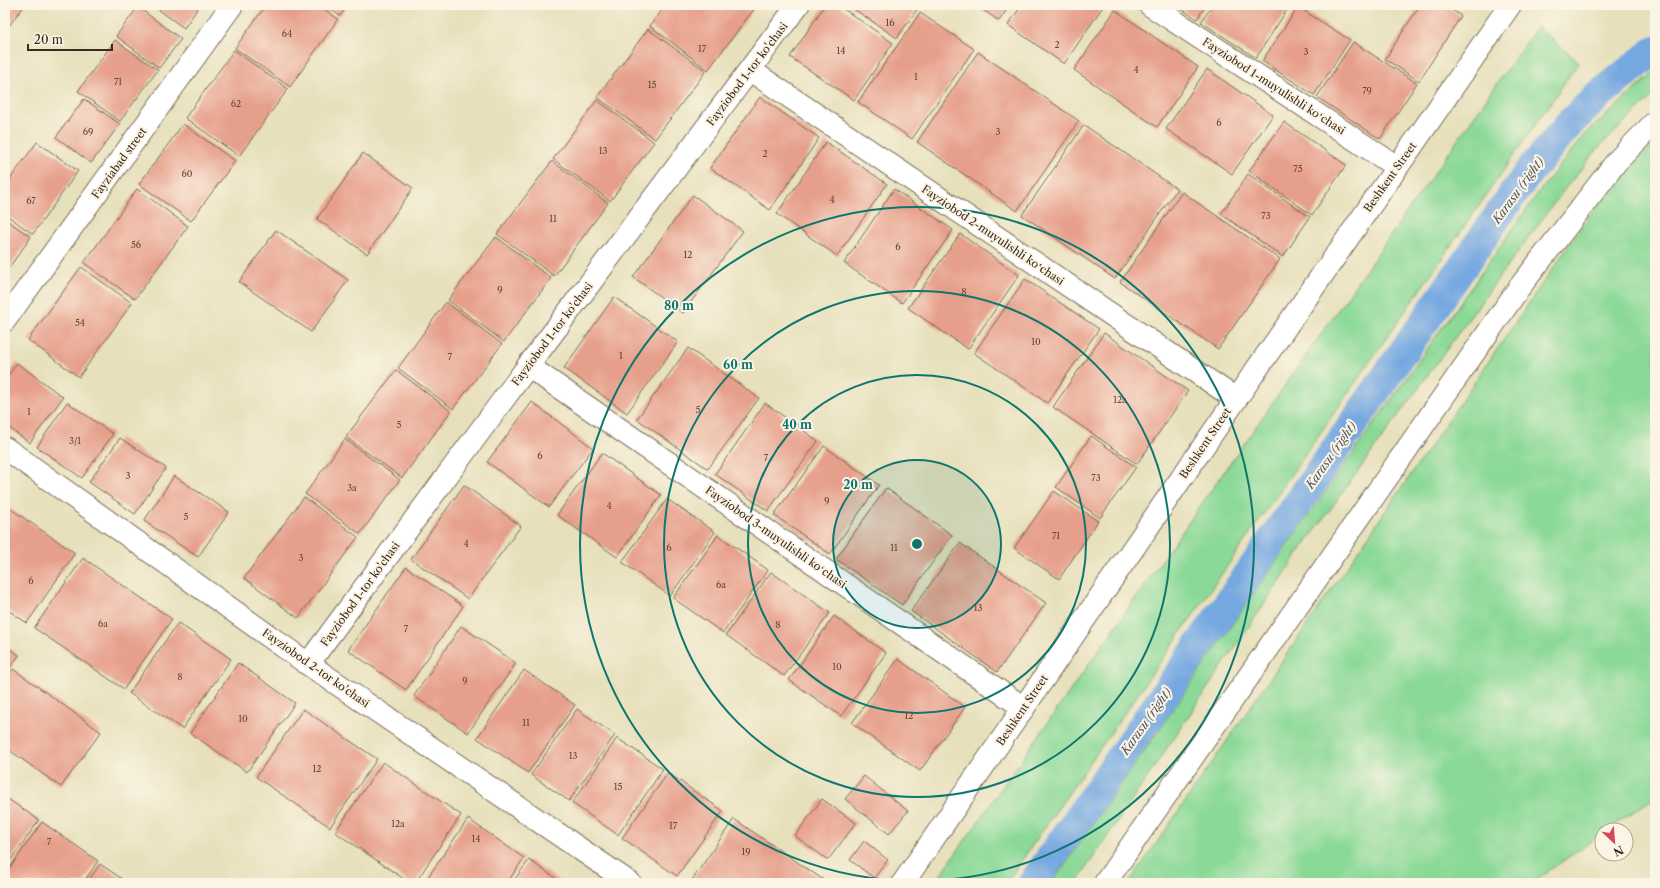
<svg xmlns="http://www.w3.org/2000/svg" width="1660" height="888" viewBox="0 0 1660 888" font-family="'Libre Caslon Text',serif">
  <style>
    .grass { fill: #8bd997; stroke: #63825a }
    .lines { fill: none; stroke-linecap: round; stroke-linejoin: round }
    .canal { stroke: #74a8e1; stroke-width: 30 }
    .building { fill: #e69f8a }
    .minor-casing { stroke: #776a55; stroke-width: 24 }
    .minor { stroke: #fff; stroke-width: 22 }
    .ring { fill: none; stroke: #0f766e; stroke-width: 2 }
    .labels { text-anchor: middle; dominant-baseline: central; stroke-width: 4; stroke-linejoin: round; paint-order: stroke }
    .number-label { font-size: 9px; fill: #664739 }
    .street-label { font-size: 11px; fill: #3b2a1e; stroke: #fcf5e5 }
    .water-label { font-size: 12px; font-style: italic; fill: #4f5662; stroke: #fcf5e5 }
    .centre { fill: #0f766e; stroke: #fcf5e5; stroke-width: 2 }
    .ring-label { font-size: 12px; text-anchor: middle; font-weight: bold; fill: #0f766e; stroke: #fcf5e5; stroke-width: 4; stroke-linejoin: round; paint-order: stroke }
  </style>
  <rect width="100%" height="100%" fill="#fcf5e5"/>
  <filter id="ink" filterUnits="userSpaceOnUse"><feTurbulence type="fractalNoise" baseFrequency=".025" numOctaves="2"/><feDisplacementMap in="SourceGraphic" scale="8" xChannelSelector="R" yChannelSelector="G"/><feConvolveMatrix kernelMatrix="1 2 1 2 8 2 1 2 1" color-interpolation-filters="sRGB"/></filter>
  <filter id="wash" filterUnits="userSpaceOnUse"><feTurbulence type="fractalNoise" baseFrequency=".012" numOctaves="4" result="noise"/><feDisplacementMap in="SourceGraphic" scale="16" xChannelSelector="R" yChannelSelector="G"/><feGaussianBlur stdDeviation="0.9" result="paint"/><feColorMatrix in="noise" values="0 0 0 0 0 0 0 0 0 0 0 0 0 0 0 0 0 1.4 0 .05"/><feComposite in="paint" operator="in"/></filter>
  <g filter="url(#wash)">
    <rect width="100%" height="100%" fill="#e7e0bc"/>
    <g class="grass">
      <path d="M 1537,27 L 1579,62 L 1006,883 L 935,883 Z"/>
      <path d="M 1655,72 L 1655,94 L 1601,145 L 1563,191 L 1481,302 L 1300,551 L 1076,883 L 1052,883 L 1289,543 L 1541,189 L 1586,133 Z"/>
      <path d="M 1655,143 L 1655,797 L 1607,830 L 1602,830 L 1602,834 L 1531,883 L 1129,883 L 1607,190 Z"/>
    </g>
    <g class="lines">
      <path class="canal" d="M 1033,883 L 1528,173 L 1572,121 L 1600,94 L 1655,50"/>
    </g>
    <g id="blocks">
      <g class="building">
        <path d="M 5,5 L 25,5 L 5,31 Z"/>
        <path d="M 152,5 L 200,5 L 184,28 Z"/>
        <path d="M 266,5 L 319,5 L 338,19 L 290,87 L 235,48 Z"/>
        <path d="M 325,5 L 348,5 L 340,16 Z"/>
        <path d="M 666,5 L 757,5 L 708,70 L 650,26 Z"/>
        <path d="M 825,5 L 838,5 L 893,43 L 854,100 L 790,57 Z"/>
        <path d="M 848,5 L 920,5 L 897,38 Z"/>
        <path d="M 976,5 L 1010,5 L 999,21 Z"/>
        <path d="M 1022,5 L 1104,5 L 1064,64 L 1008,25 Z"/>
        <path d="M 1175,5 L 1206,5 L 1197,19 Z"/>
        <path d="M 1213,5 L 1290,5 L 1256,58 L 1201,22 Z"/>
        <path d="M 1420,5 L 1445,5 L 1461,16 L 1419,81 L 1385,59 Z"/>
        <path d="M 138,7 L 181,39 L 159,68 L 116,36 Z"/>
        <path d="M 1298,7 L 1350,40 L 1314,95 L 1262,61 Z"/>
        <path d="M 1115,10 L 1198,67 L 1157,127 L 1074,70 Z"/>
        <path d="M 920,13 L 974,49 L 912,139 L 858,102 Z"/>
        <path d="M 648,29 L 706,71 L 655,139 L 597,97 Z"/>
        <path d="M 115,40 L 158,70 L 120,121 L 78,91 Z"/>
        <path d="M 1353,42 L 1417,83 L 1380,139 L 1317,97 Z"/>
        <path d="M 234,50 L 288,89 L 239,156 L 185,118 Z"/>
        <path d="M 978,52 L 1079,121 L 1017,211 L 917,142 Z"/>
        <path d="M 1207,69 L 1273,115 L 1232,174 L 1166,129 Z"/>
        <path d="M 760,97 L 819,138 L 770,210 L 710,168 Z"/>
        <path d="M 84,99 L 120,124 L 91,163 L 56,137 Z"/>
        <path d="M 597,100 L 654,142 L 610,201 L 553,159 Z"/>
        <path d="M 1284,122 L 1346,165 L 1312,215 L 1249,171 Z"/>
        <path d="M 183,124 L 235,161 L 191,221 L 139,184 Z"/>
        <path d="M 1084,125 L 1177,189 L 1115,279 L 1022,215 Z"/>
        <path d="M 37,142 L 78,171 L 33,234 L 5,214 L 5,186 Z"/>
        <path d="M 826,142 L 887,184 L 837,256 L 777,214 Z"/>
        <path d="M 363,153 L 413,188 L 367,254 L 317,219 Z"/>
        <path d="M 552,161 L 608,203 L 554,276 L 497,234 Z"/>
        <path d="M 1248,174 L 1310,217 L 1283,257 L 1221,214 Z"/>
        <path d="M 137,189 L 188,226 L 135,299 L 84,263 Z"/>
        <path d="M 894,189 L 953,230 L 902,303 L 844,263 Z"/>
        <path d="M 1182,192 L 1280,259 L 1218,349 L 1120,282 Z"/>
        <path d="M 693,195 L 743,231 L 683,313 L 633,277 Z"/>
        <path d="M 5,219 L 31,237 L 5,273 Z"/>
        <path d="M 276,230 L 348,280 L 311,332 L 239,282 Z"/>
        <path d="M 960,234 L 1019,275 L 968,349 L 908,308 Z"/>
        <path d="M 496,237 L 551,278 L 504,342 L 448,300 Z"/>
        <path d="M 81,267 L 132,303 L 79,377 L 28,340 Z"/>
        <path d="M 1025,279 L 1099,329 L 1047,403 L 974,353 Z"/>
        <path d="M 614,297 L 678,342 L 627,413 L 564,368 Z"/>
        <path d="M 446,302 L 502,344 L 453,409 L 398,368 Z"/>
        <path d="M 1104,333 L 1188,391 L 1137,464 L 1053,407 Z"/>
        <path d="M 688,348 L 759,398 L 708,469 L 637,419 Z"/>
        <path d="M 17,363 L 63,397 L 30,443 L 5,425 L 5,380 Z"/>
        <path d="M 396,370 L 451,411 L 402,478 L 346,437 Z"/>
        <path d="M 67,402 L 113,434 L 82,478 L 37,447 Z"/>
        <path d="M 532,402 L 593,448 L 549,507 L 487,462 Z"/>
        <path d="M 765,403 L 818,441 L 768,511 L 715,474 Z"/>
        <path d="M 1091,436 L 1136,467 L 1100,518 L 1056,487 Z"/>
        <path d="M 120,438 L 166,468 L 135,514 L 89,482 Z"/>
        <path d="M 345,439 L 400,480 L 360,534 L 305,494 Z"/>
        <path d="M 824,446 L 879,485 L 830,554 L 774,515 Z"/>
        <path d="M 602,453 L 661,495 L 617,557 L 557,515 Z"/>
        <path d="M 174,476 L 229,512 L 198,557 L 144,521 Z"/>
        <path d="M 464,485 L 521,526 L 468,599 L 411,559 Z"/>
        <path d="M 886,488 L 952,535 L 902,605 L 836,559 Z"/>
        <path d="M 1054,491 L 1098,521 L 1059,579 L 1014,548 Z"/>
        <path d="M 304,497 L 358,537 L 298,618 L 244,578 Z"/>
        <path d="M 667,499 L 715,532 L 670,596 L 622,562 Z"/>
        <path d="M 5,505 L 75,553 L 27,623 L 5,608 Z"/>
        <path d="M 718,535 L 768,570 L 723,633 L 673,598 Z"/>
        <path d="M 960,543 L 1046,603 L 997,672 L 911,611 Z"/>
        <path d="M 83,558 L 172,619 L 124,689 L 34,628 Z"/>
        <path d="M 406,567 L 463,606 L 406,690 L 348,650 Z"/>
        <path d="M 771,572 L 830,613 L 784,676 L 726,635 Z"/>
        <path d="M 834,616 L 886,653 L 841,716 L 789,680 Z"/>
        <path d="M 178,623 L 231,659 L 182,729 L 129,693 Z"/>
        <path d="M 461,626 L 516,663 L 468,733 L 414,696 Z"/>
        <path d="M 5,646 L 19,655 L 5,675 Z"/>
        <path d="M 898,659 L 965,707 L 920,771 L 852,723 Z"/>
        <path d="M 238,663 L 295,703 L 247,772 L 190,733 Z"/>
        <path d="M 13,669 L 101,732 L 61,787 L 5,747 L 5,680 Z"/>
        <path d="M 524,670 L 575,705 L 528,773 L 477,738 Z"/>
        <path d="M 303,709 L 377,759 L 330,827 L 256,777 Z"/>
        <path d="M 577,709 L 615,735 L 569,801 L 531,775 Z"/>
        <path d="M 617,738 L 663,769 L 618,835 L 572,803 Z"/>
        <path d="M 383,762 L 461,815 L 415,883 L 410,883 L 335,832 Z"/>
        <path d="M 668,773 L 723,811 L 677,876 L 622,838 Z"/>
        <path d="M 864,776 L 908,811 L 889,834 L 845,799 Z"/>
        <path d="M 5,797 L 39,820 L 5,868 Z"/>
        <path d="M 822,799 L 856,823 L 828,860 L 795,836 Z"/>
        <path d="M 468,819 L 524,858 L 507,883 L 424,883 Z"/>
        <path d="M 734,819 L 828,883 L 690,883 Z"/>
        <path d="M 42,822 L 98,861 L 83,883 L 5,883 L 5,875 Z"/>
        <path d="M 864,841 L 888,860 L 874,878 L 850,860 Z"/>
        <path d="M 529,860 L 563,883 L 512,883 Z"/>
        <path d="M 100,864 L 128,883 L 87,883 Z"/>
      </g>
    </g>
  </g>
  <g filter="url(#ink)">
    <use href="#blocks" fill-opacity="0" stroke="#776a55" stroke-width="1"/>
    <g class="lines">
      <defs>
        <g id="minor">
          <path d="M 1150,5 L 1397,167"/>
          <path d="M 750,70 L 1236,399"/>
          <path d="M 5,320 L 232,5"/>
          <path d="M 528,366 L 1024,708"/>
          <path d="M 5,448 L 308,664 L 630,883"/>
          <path d="M 308,664 L 528,366 L 798,5"/>
          <path d="M 903,883 L 1236,399 L 1510,5"/>
          <path d="M 1105,883 L 1519,288 L 1617,161 L 1655,122"/>
        </g>
      </defs>
      <use href="#minor" class="minor-casing"/>
      <use href="#minor" class="minor"/>
    </g>
  </g>
  <circle cx="917" cy="544" r="84" fill="#0f766e" fill-opacity=".12"/>
  <g class="ring">
    <circle cx="917" cy="544" r="84"/>
    <circle cx="917" cy="544" r="169"/>
    <circle cx="917" cy="544" r="253"/>
    <circle cx="917" cy="544" r="337"/>
  </g>
  <g class="labels">
    <g class="number-label">
      <text x="890" y="22">16</text>
      <text x="287" y="33">64</text>
      <text x="1057" y="44">2</text>
      <text x="702" y="48">17</text>
      <text x="841" y="50">14</text>
      <text x="1306" y="51">3</text>
      <text x="1136" y="69">4</text>
      <text x="916" y="76">1</text>
      <text x="118" y="81">71</text>
      <text x="652" y="84">15</text>
      <text x="1367" y="90">79</text>
      <text x="236" y="103">62</text>
      <text x="1219" y="122">6</text>
      <text x="88" y="131">69</text>
      <text x="998" y="131">3</text>
      <text x="603" y="150">13</text>
      <text x="765" y="153">2</text>
      <text x="1298" y="168">75</text>
      <text x="187" y="173">60</text>
      <text x="832" y="199">4</text>
      <text x="31" y="200">67</text>
      <text x="1266" y="215">73</text>
      <text x="553" y="218">11</text>
      <text x="136" y="244">56</text>
      <text x="898" y="246">6</text>
      <text x="688" y="254">12</text>
      <text x="500" y="289">9</text>
      <text x="964" y="291">8</text>
      <text x="80" y="322">54</text>
      <text x="1036" y="341">10</text>
      <text x="621" y="355">1</text>
      <text x="450" y="356">7</text>
      <text x="1120" y="399">12a</text>
      <text x="698" y="409">5</text>
      <text x="29" y="411">1</text>
      <text x="399" y="424">5</text>
      <text x="75" y="440">3/1</text>
      <text x="540" y="455">6</text>
      <text x="766" y="457">7</text>
      <text x="128" y="475">3</text>
      <text x="1096" y="477">73</text>
      <text x="352" y="487">3a</text>
      <text x="827" y="500">9</text>
      <text x="609" y="505">4</text>
      <text x="186" y="516">5</text>
      <text x="1056" y="535">71</text>
      <text x="466" y="543">4</text>
      <text x="669" y="547">6</text>
      <text x="894" y="547">11</text>
      <text x="301" y="557">3</text>
      <text x="31" y="580">6</text>
      <text x="721" y="584">6a</text>
      <text x="978" y="607">13</text>
      <text x="103" y="623">6a</text>
      <text x="778" y="624">8</text>
      <text x="406" y="628">7</text>
      <text x="837" y="666">10</text>
      <text x="180" y="676">8</text>
      <text x="465" y="680">9</text>
      <text x="909" y="715">12</text>
      <text x="243" y="718">10</text>
      <text x="526" y="722">11</text>
      <text x="573" y="755">13</text>
      <text x="317" y="768">12</text>
      <text x="618" y="786">15</text>
      <text x="398" y="823">12a</text>
      <text x="673" y="825">17</text>
      <text x="476" y="838">14</text>
      <text x="49" y="841">7</text>
      <text x="746" y="851">19</text>
    </g>
    <g class="street-label">
      <text transform="translate(747 74) rotate(-53)">Fayziobod 1-tor ko'chasi</text>
      <text transform="translate(1274 86) rotate(33)">Fayziobod 1-muyulishli koʻchasi</text>
      <text transform="translate(119 163) rotate(-54)">Fayziabad street</text>
      <text transform="translate(1390 177) rotate(-55)">Beshkent Street</text>
      <text transform="translate(993 235) rotate(34)">Fayziobod 2-muyulishli koʻchasi</text>
      <text transform="translate(552 334) rotate(-53)">Fayziobod 1-tor ko'chasi</text>
      <text transform="translate(1205 443) rotate(-56)">Beshkent Street</text>
      <text transform="translate(776 537) rotate(35)">Fayziobod 3-muyulishli koʻchasi</text>
      <text transform="translate(360 594) rotate(-54)">Fayziobod 1-tor ko'chasi</text>
      <text transform="translate(316 668) rotate(35)">Fayziobod 2-tor ko'chasi</text>
      <text transform="translate(1022 710) rotate(-56)">Beshkent Street</text>
    </g>
    <g class="water-label">
      <text transform="translate(1518 190) rotate(-54)">Karasu (right)</text>
      <text transform="translate(1331 455) rotate(-55)">Karasu (right)</text>
      <text transform="translate(1146 721) rotate(-55)">Karasu (right)</text>
    </g>
  </g>
  <circle cx="917" cy="544" r="6" class="centre"/>
  <g class="ring-label">
    <text x="679" y="310">80 m</text>
    <text x="738" y="369">60 m</text>
    <text x="797" y="429">40 m</text>
    <text x="858" y="489">20 m</text>
  </g>
  <rect width="1660" height="888" fill="none" stroke="#fcf5e5" stroke-width="20"/>
  <g transform="translate(1614 842) rotate(154)"><circle r="19" fill="#fcf5e5" stroke="#afa495"/>
  <path d="M0-3L7 15L0 10L-7 15Z" fill="#d1495b"/>
  <text y="-6" font-size="11" font-weight="bold" text-anchor="middle" fill="#3b2a1e">N</text>
  </g>
  <path d="M28 44v6h84v-6" fill="none" stroke="#3b2a1e" stroke-width="2"/>
  <text x="34" y="44" font-size="12" fill="#3b2a1e" stroke="#fcf5e5" stroke-width="3" paint-order="stroke">20 m</text>
</svg>
